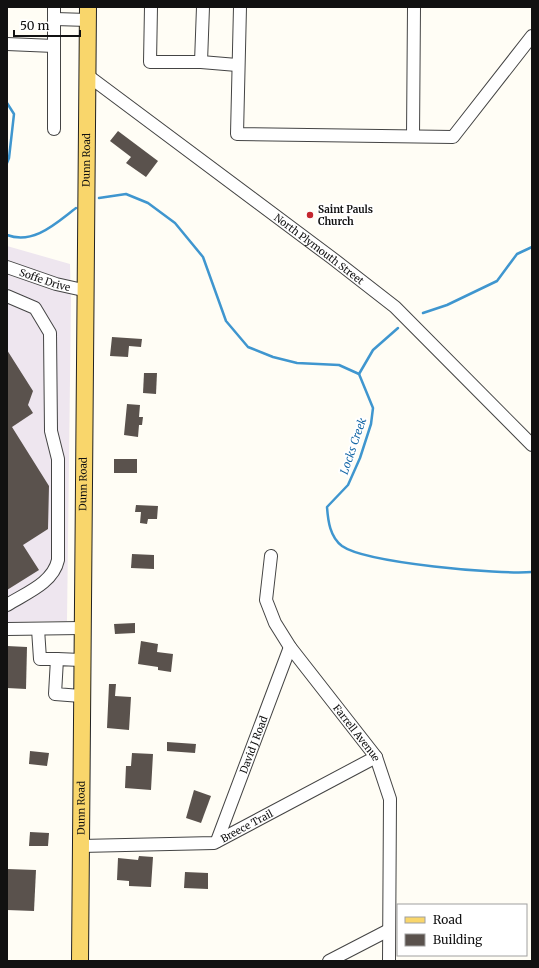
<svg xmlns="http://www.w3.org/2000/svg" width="539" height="968" viewBox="0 0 539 968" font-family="Merriweather,serif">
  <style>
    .industrial { fill: #eee6ef }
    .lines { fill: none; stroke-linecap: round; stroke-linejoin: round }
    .stream { stroke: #3f96cf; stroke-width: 2.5 }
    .building { fill: #5a524d }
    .minor-casing { stroke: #444; stroke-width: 14 }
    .major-casing { stroke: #222; stroke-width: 18 }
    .minor { stroke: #fff; stroke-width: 12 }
    .major { stroke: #f9d66b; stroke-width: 16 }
    .poi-dot { fill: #c4262e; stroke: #fff; stroke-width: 1.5 }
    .labels { text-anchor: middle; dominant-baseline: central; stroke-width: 4; stroke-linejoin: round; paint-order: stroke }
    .street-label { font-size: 10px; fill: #111; stroke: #fff }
    .poi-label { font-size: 10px; font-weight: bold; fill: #111; stroke: #fff; text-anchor: start }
    .water-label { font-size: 11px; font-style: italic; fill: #1768a6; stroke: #fff }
  </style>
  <rect width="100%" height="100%" fill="#fffdf5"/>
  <path class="industrial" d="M 7,246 L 70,264 L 71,299 L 67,621 L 7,622 Z"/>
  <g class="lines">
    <g class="stream">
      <path d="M 7,103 L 14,114 L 9,158 L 7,163"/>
      <path d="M 99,198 L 126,194 L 148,203 L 175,223 L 203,257 L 226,321 L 248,347 L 273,357 L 297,363 L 339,365 L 359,374 L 373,408 L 371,424 L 360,458 L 348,485 L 327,507 C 328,521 330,537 342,546 C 366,563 500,575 532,572"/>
      <path d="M 7,235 C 34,245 56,223 76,208"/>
      <path d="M 423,313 L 447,305 L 497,281 L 517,254 L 532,247"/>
      <path d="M 359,374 L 373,350 L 398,328"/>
    </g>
  </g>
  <g class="building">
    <path d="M 118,131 L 158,161 L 146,177 L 126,163 L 131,157 L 110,141 Z"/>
    <path d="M 112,337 L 142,339 L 141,347 L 129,346 L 128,357 L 110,356 Z"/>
    <path d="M 7,350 L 33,391 L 28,405 L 33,413 L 12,427 L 49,486 L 48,529 L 23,545 L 39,570 L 7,590 Z"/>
    <path d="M 144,373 L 157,373 L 156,394 L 143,393 Z"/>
    <path d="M 127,404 L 140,405 L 139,417 L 143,417 L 142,425 L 139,425 L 138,437 L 124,435 Z"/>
    <rect x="114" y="459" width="23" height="14"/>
    <path d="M 136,505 L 158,506 L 157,519 L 148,519 L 147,524 L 140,523 L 141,512 L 135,512 Z"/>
    <path d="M 132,554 L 154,555 L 154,569 L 131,568 Z"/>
    <path d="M 135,623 L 135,633 L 115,634 L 114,624 Z"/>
    <path d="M 141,641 L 158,644 L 157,652 L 173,654 L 171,672 L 158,670 L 158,667 L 138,664 Z"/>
    <path d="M 7,646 L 27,647 L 26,689 L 7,688 Z"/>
    <path d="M 109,684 L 116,684 L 115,696 L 131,697 L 129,730 L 107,728 Z"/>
    <path d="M 167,742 L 196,744 L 195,753 L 167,751 Z"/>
    <path d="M 30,751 L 49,753 L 47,766 L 29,764 Z"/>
    <path d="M 132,753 L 153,754 L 151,790 L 125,788 L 126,766 L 131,766 Z"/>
    <path d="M 194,790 L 211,796 L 201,823 L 186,818 Z"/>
    <path d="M 30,832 L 49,833 L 48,846 L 29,846 Z"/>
    <path d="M 139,856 L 153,857 L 151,887 L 129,886 L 129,881 L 117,880 L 118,858 L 138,860 Z"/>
    <path d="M 7,869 L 36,870 L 34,911 L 7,910 Z"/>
    <path d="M 185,872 L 208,873 L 208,889 L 184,888 Z"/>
  </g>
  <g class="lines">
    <defs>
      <g id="minor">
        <path d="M 151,7 L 150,62 L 201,62 L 203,7"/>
        <path d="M 240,7 L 237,134 L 453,137 L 532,36"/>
        <path d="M 55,19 L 88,20"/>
        <path d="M 7,44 L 54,46"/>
        <path d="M 201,62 L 237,65"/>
        <path id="s1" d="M 87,75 L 332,258 L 395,307 L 532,445"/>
        <path d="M 54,129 L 54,7"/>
        <path d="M 413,136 L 414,7"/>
        <path id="s2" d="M 7,267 L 56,284 L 83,290"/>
        <path d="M 7,296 L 35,308 L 50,333 L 51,431 L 58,459 L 58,560 C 53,583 26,593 7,605"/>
        <path id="s3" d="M 271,556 L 266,600 L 275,623 L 290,647 L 376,757 L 390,799 L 389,961"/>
        <path d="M 7,629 L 81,628"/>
        <path d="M 38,629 L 40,659 L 57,659"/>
        <path d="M 81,660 L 57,659 L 55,694 L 81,696"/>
        <path id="s4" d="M 217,841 L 290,647"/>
        <path id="s5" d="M 81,846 L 214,843 L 376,757"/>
        <path d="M 329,961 L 387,931"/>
      </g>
      <g id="major">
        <path id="s6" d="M 80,961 C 81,643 83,325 88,7"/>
      </g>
    </defs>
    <use href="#minor" class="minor-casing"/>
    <use href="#major" class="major-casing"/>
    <use href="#minor" class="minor"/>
    <use href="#major" class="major"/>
  </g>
  <circle class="poi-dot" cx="310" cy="215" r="4"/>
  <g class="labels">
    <g class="street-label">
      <text stroke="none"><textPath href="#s6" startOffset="801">Dunn Road</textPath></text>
      <text stroke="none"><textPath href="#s1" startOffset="290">North Plymouth Street</textPath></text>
      <text stroke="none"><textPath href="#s2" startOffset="40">Soffe Drive</textPath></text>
      <text stroke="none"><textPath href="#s6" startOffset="477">Dunn Road</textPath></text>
      <text stroke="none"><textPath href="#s3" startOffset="206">Farrell Avenue</textPath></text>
      <text stroke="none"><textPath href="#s4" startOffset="103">David J Road</textPath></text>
      <text stroke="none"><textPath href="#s6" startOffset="153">Dunn Road</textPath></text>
      <text stroke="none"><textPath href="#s5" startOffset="170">Breece Trail</textPath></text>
    </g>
    <g class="poi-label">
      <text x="318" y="209">Saint Pauls<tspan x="318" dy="12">Church</tspan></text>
    </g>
    <g class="water-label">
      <text transform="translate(353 446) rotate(-71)">Locks Creek</text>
    </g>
  </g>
  <rect width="539" height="968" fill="none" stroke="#111111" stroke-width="16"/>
  <rect x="397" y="904" width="130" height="52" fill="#ffffff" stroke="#a0a0a0"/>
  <rect x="405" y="917" width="20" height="6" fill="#f9d66b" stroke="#a0a0a0"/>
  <text x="433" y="924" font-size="12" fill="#111111">Road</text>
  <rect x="405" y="934" width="20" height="12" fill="#5a524d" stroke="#a0a0a0"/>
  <text x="433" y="944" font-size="12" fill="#111111">Building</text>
  <path d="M14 30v6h66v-6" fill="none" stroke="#111111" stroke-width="2"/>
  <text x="20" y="30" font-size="12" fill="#111111" stroke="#ffffff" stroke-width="3" paint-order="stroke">50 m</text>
</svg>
